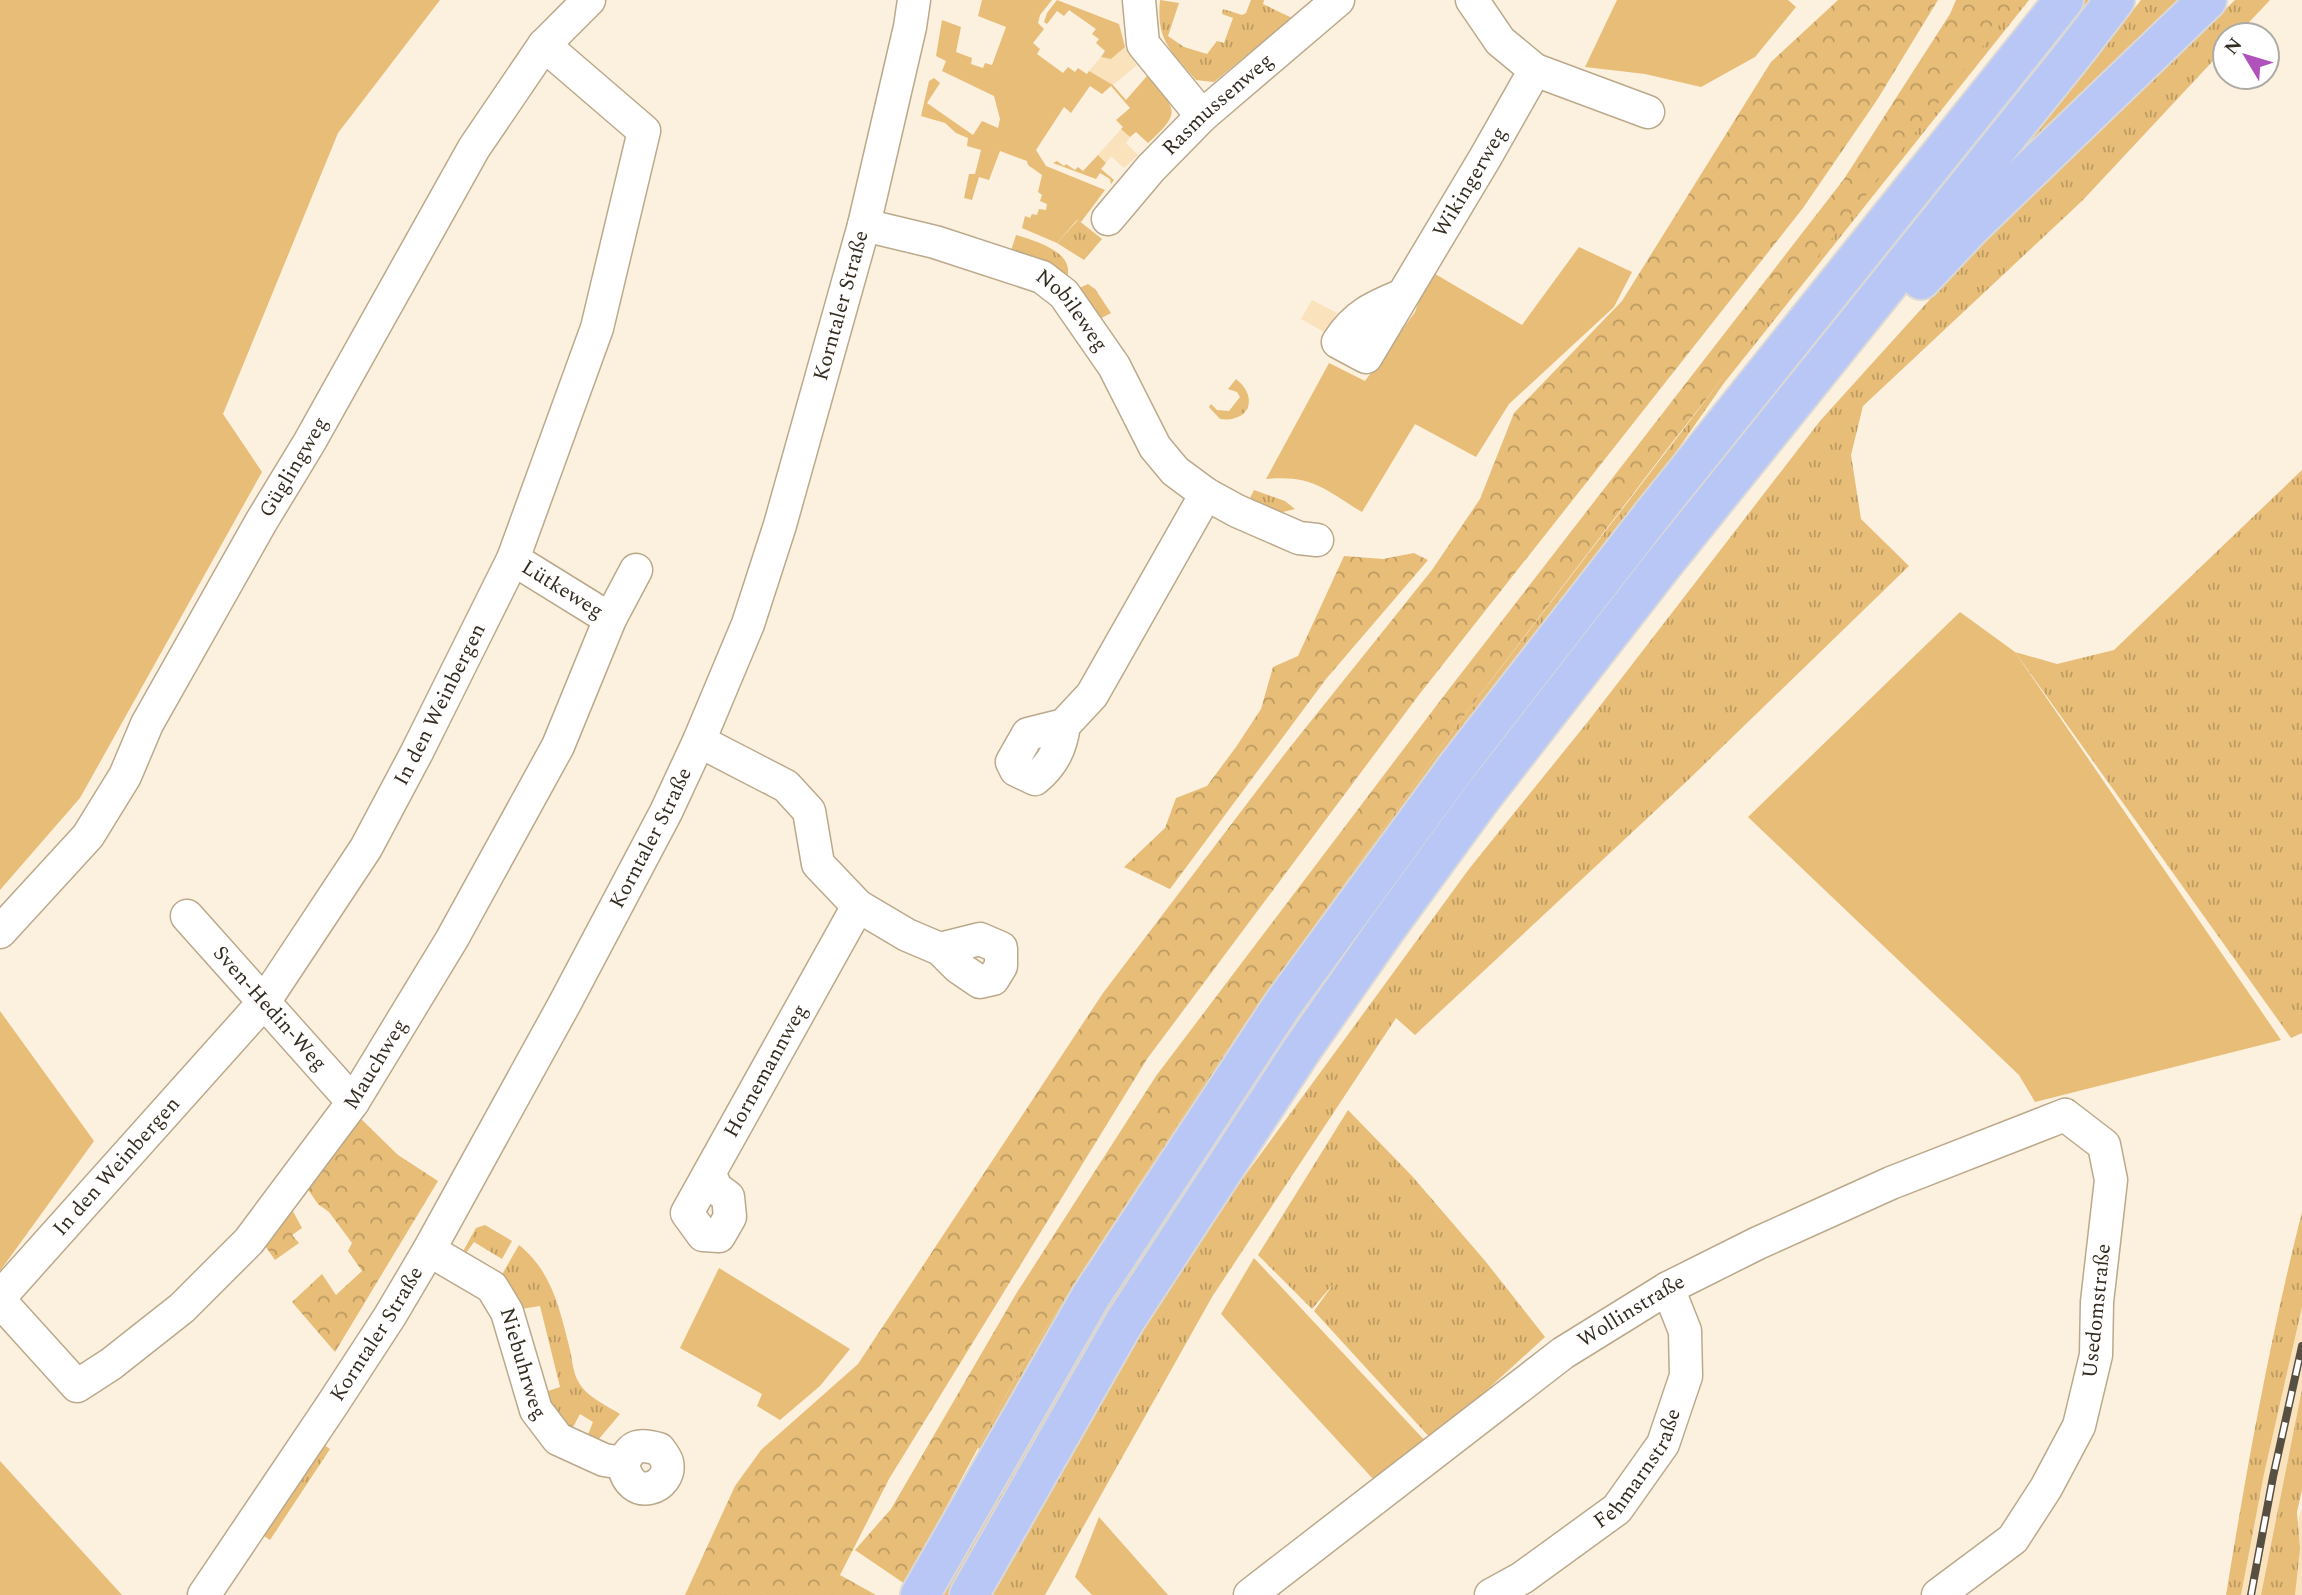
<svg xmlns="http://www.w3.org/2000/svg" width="2302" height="1595" viewBox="0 0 2302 1595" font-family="Spectral,serif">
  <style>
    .built { fill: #fae2bc }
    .grass { fill: url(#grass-tufts) }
    .forest { fill: url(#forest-crowns) }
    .green { fill: #e7bd77 }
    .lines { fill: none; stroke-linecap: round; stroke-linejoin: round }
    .minor-casing { stroke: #bba98b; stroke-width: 35 }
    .highway-casing { stroke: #dad9d7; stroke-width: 42 }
    .minor { stroke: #fff; stroke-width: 32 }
    .highway { stroke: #b9c7f6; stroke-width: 38 }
    .rail-casing { stroke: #574f42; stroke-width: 8 }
    .rail { stroke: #fff; stroke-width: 5; stroke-dasharray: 16; stroke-linecap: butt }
    .labels { text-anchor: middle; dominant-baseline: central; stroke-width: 7; stroke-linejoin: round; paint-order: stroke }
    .street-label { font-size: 21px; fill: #342c20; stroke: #fff }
  </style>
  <defs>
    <pattern id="grass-tufts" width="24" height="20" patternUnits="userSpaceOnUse" patternTransform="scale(1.75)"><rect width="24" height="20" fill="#e7bd77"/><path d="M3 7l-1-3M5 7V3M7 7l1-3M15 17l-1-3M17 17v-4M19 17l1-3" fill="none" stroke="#bc9a61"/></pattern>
    <pattern id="forest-crowns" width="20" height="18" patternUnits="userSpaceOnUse" patternTransform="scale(1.75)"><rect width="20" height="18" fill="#e7bd77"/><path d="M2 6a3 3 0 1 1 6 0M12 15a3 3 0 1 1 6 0" fill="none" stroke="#bc9a61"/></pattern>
  </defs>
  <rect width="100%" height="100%" fill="#fcf0de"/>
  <g class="built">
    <path d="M 1125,47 L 1137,65 L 1113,85 L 1089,71 L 1101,57 L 1111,59 Z"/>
    <path d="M 1121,129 L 1130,137 L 1126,143 L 1138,155 L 1124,168 L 1111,156 L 1106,163 L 1098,155 Z"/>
    <path d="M 1312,300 L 1337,313 L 1326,333 L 1301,319 Z"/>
    <path d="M 2302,1307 L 2302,1389 L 2261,1595 L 2241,1595 L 2264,1474 Z"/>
    <path d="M 2302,1507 L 2302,1595 L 2292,1595 L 2299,1517 Z"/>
  </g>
  <g class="grass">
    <path d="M 1160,0 L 1179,3 L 1168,36 L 1184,47 L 1207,54 L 1217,41 L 1224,43 L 1233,18 L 1222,14 L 1223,9 L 1242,15 L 1246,13 L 1251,0 L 1264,0 L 1263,4 L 1292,18 L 1214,82 L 1196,80 C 1171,51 1156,41 1160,0 Z"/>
    <path d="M 2012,0 L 2029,0 L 1724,383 L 982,1450 L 978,1448 L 1023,1364 L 1211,1072 L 1454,729 Z"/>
    <path d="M 2084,0 L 2095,0 L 1501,746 L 1493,741 Z"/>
    <path d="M 2141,0 L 2194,0 L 1986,194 Z"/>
    <path d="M 2235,0 L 2270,0 L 2237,35 L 2225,35 L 2225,48 L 2083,200 L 1863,406 L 1851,455 L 1861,519 L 1909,566 L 1685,783 L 1415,1035 L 1396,1018 L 1212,1297 L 1045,1595 L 992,1595 L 1176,1270 L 1469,869 L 1590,719 L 1820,421 L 1980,244 Z"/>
    <path d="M 1078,220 L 1102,239 L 1084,260 L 1057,243 Z"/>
    <path d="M 1016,235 C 1036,241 1078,253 1066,280 L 1011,251 Z"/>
    <path d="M 1088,284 L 1095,289 L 1111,313 L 1096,321 L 1075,290 Z"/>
    <path d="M 1236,379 C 1259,397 1250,423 1220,419 L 1209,407 L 1211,404 L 1217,410 L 1229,411 L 1240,397 L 1237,392 L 1228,389 Z"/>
    <path d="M 2302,470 L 2302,1033 L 2291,1038 L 2015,652 L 2057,664 L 2114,650 Z"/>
    <path d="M 1254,490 L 1285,501 L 1295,509 L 1275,514 L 1247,504 Z"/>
    <path d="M 1348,1110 L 1412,1176 L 1486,1262 L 1545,1337 L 1432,1440 L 1314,1311 L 1334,1283 L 1312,1309 L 1258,1255 Z"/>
    <path d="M 1205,1149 L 1212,1154 L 1083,1359 L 949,1595 L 936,1595 L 1074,1355 Z"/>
    <path d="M 2302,1212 L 2302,1307 L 2264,1474 L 2241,1595 L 2226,1595 C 2247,1467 2270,1338 2302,1212 Z"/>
    <path d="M 485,1225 L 512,1241 L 502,1259 L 474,1242 L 463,1257 L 461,1255 L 476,1228 Z"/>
    <path d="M 519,1245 C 552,1271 560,1310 570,1350 C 572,1359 573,1372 578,1381 C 585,1396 606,1405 620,1414 L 598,1440 L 587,1437 L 593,1422 L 580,1414 L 572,1429 C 557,1419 550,1409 545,1392 L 560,1387 L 540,1306 L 521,1309 L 500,1278 Z"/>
    <path d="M 2302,1389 L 2302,1490 L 2297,1512 L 2300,1549 L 2295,1595 L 2261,1595 Z"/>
    <path d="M 321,1443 L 330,1449 L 270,1540 L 261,1534 Z"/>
  </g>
  <g class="forest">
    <path d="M 1838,0 L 1938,0 L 1877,100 L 1803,208 L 1418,696 L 1147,1059 L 889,1479 L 840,1575 L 876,1595 L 685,1595 L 735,1486 L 761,1450 L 858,1364 L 1103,993 L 1287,751 L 1432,570 L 1480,499 L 1514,413 L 1622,301 L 1771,62 Z"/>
    <path d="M 1956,0 L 2019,0 L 1671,444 L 1454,729 L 1211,1072 L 1023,1364 L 905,1584 L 855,1550 L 891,1509 L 1016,1294 L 1156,1076 L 1446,693 L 1844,179 L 1950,14 Z"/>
    <path d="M 1414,553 L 1428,560 L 1326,679 L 1170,889 L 1124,867 L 1165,828 L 1176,798 L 1207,786 L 1236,747 L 1261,709 L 1273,667 L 1298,656 L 1344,556 L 1383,559 Z"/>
    <path d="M 357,1115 L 398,1155 L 438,1181 L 335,1352 L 292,1302 L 322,1274 L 336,1295 L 362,1271 L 348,1251 L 352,1243 L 329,1212 L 318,1204 L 304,1184 Z"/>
    <path d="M 289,1204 L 302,1228 L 292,1235 L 299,1243 L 275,1260 L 261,1240 Z"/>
  </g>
  <g class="green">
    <path d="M 0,0 L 440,0 L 338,133 L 223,414 L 262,472 L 80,798 L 0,890 Z"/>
    <path d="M 982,0 L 1052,0 L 1040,15 L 1038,23 L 1044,29 L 1033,43 L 1040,49 L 1037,54 L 1063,73 L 1068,67 L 1075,72 L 1078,68 L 1087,74 L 1089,71 L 1113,85 L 1126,100 L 1147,76 C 1176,109 1183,112 1148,143 L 1136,132 L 1130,137 L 1121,129 L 1123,127 L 1116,120 L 1130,108 L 1111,86 L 1102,94 L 1090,86 L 1071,113 L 1064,107 L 1036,150 L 1046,166 L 1105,190 L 1081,222 L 1077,220 L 1057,243 L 1022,228 L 1025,216 L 1030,218 L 1032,214 L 1037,215 L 1039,209 L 1046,210 L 1047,204 L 1040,201 L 1042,195 L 1038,192 L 1042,175 L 1028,165 L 1027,161 L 1000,151 L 989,180 L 979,177 L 972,200 L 964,198 L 969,174 L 975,174 L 981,150 L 967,146 L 968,138 L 956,133 L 945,123 L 921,116 L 929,81 L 934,78 L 940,83 L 927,103 L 973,135 L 982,121 L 998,128 L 1000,119 L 994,96 L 942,71 L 946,61 L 936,56 L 942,20 L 961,27 L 956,52 L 972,58 L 971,64 L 983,68 L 985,63 L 992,65 L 1006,27 L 978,16 Z"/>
    <path d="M 1057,0 L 1119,24 L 1125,47 L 1111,59 L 1101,57 L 1105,51 L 1096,43 L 1099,39 L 1092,34 L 1096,29 L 1069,10 L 1064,16 L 1057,11 L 1047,24 L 1044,22 L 1047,13 Z"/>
    <path d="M 1617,0 L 1788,0 L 1796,7 L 1755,57 L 1701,87 L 1645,74 L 1585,67 Z"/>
    <path d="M 1098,155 L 1106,163 L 1101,169 L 1114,180 L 1111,184 L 1110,179 L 1100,173 L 1096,179 L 1053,163 L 1057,161 L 1064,166 L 1066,164 L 1075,170 L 1078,167 L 1083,171 Z"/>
    <path d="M 1579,247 L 1632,272 L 1614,307 L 1509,404 L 1476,457 L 1415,424 L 1362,512 C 1323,489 1314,475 1266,479 L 1329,363 L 1365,381 L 1415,312 L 1430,271 L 1522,325 Z"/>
    <path d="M 1960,612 L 2015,652 L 2281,1040 L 2035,1102 L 2019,1075 L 1748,817 Z"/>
    <path d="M 0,1011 L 94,1141 L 0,1271 Z"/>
    <path d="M 1254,1258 L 1428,1444 L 1374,1480 L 1221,1314 Z"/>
    <path d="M 719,1268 L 850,1349 L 820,1386 L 780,1420 L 757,1406 L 762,1394 L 680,1348 Z"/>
    <path d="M 0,1461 L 122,1595 L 0,1595 Z"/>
    <path d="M 1099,1517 L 1168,1595 L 1092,1595 L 1075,1577 Z"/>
  </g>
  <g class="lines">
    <defs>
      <g id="minor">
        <path d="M 1139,0 L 1143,44 L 1202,116"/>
        <path d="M 1472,0 L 1500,41 L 1535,70 L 1648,112"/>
        <path id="s1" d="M 1108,219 L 1151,168 L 1202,116 L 1338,0"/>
        <path id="s2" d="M 864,225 L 935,242 L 1042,277 L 1064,294 L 1114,366 L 1155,447 L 1175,471 L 1206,494 L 1237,511 L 1299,538 L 1317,540"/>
        <path id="s3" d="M 1403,295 C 1374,307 1355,315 1338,342 L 1366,357 L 1485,158 L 1535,70"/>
        <path id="s4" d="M 513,559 L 610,619"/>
        <path d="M 1064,725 C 1061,748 1053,764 1035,779 L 1016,770 L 1012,762 L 1028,734 L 1064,725 L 1092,695 L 1206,494"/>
        <path d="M 699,741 L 786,786 L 809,811 L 818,864 L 858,906 L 907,935 L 940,949 L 958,967 L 980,982 L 993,979 L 1001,966 L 1001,948 L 980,939 L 940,949"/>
        <path id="s5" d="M 187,916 L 353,1102"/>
        <path id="s6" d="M 0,932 L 88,836 L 125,776 L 147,724 L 261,522 L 309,443 L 474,148 L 544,45 L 589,0"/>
        <path id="s7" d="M 710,1174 L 716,1188 L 728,1197 L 730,1217 L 719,1236 L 703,1235 L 687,1213 L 858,906"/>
        <path id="s8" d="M 429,1250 L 492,1287 L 507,1312 L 536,1410 L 558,1439 L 604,1460 L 623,1463 C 630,1506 673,1487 667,1462 C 666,1458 662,1453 659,1449 C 638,1444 633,1444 623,1463"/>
        <path id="s9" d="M 0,1297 L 264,1002 L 366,848 L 417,752 L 513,559 L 597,328 L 644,131 L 544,45"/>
        <path id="s10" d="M 0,1301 L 77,1386 L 111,1364 L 182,1308 L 249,1241 L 353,1102 L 452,939 L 558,746 L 610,619 L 636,570"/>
        <path id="s11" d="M 204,1595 L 332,1405 L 390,1316 L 429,1250 L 565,1003 L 666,812 L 699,741 L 748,624 L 780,525 L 864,225 L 910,27 L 914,0"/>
        <path id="s12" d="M 1250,1595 L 1563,1353 L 1668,1288 L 1758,1243 L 1891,1183 L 2065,1115 L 2104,1145 L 2111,1180 L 2097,1302 L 2096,1355 L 2079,1426 L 2046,1488 L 2013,1539 L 1938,1595"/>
        <path id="s13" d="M 1491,1595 L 1522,1578 L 1617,1509 L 1663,1444 L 1686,1376 L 1685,1331 L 1668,1288"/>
      </g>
      <g id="highway">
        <path d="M 1921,280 L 1971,227 L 2207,0"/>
        <path d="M 920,1595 L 1091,1296 L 1283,1004 L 1458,765 L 1652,515 L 2064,0"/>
        <path d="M 969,1595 L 1125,1321 L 1301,1051 L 1386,929 L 1483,796 L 1661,567 L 2075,52 L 2115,0"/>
      </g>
    </defs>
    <use href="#minor" class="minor-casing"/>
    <use href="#highway" class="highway-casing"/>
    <use href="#minor" class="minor"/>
    <use href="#highway" class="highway"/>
    <defs>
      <path id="rail" d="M 2251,1595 L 2273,1477 L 2302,1346"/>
    </defs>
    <use href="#rail" class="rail-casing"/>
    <use href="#rail" class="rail"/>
  </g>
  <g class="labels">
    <g class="street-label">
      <text stroke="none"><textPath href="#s1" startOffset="159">Rasmussenweg</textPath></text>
      <text stroke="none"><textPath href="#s3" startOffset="317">Wikingerweg</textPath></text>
      <text stroke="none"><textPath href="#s11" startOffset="1447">Korntaler Straße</textPath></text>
      <text stroke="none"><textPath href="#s2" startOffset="231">Nobileweg</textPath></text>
      <text stroke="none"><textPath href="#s6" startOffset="553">Güglingweg</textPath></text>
      <text stroke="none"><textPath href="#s4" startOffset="58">Lütkeweg</textPath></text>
      <text stroke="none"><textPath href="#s9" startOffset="742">In den Weinbergen</textPath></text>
      <text stroke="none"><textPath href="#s11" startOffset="880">Korntaler Straße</textPath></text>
      <text stroke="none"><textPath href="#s5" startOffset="124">Sven-Hedin-Weg</textPath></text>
      <text stroke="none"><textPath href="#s10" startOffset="558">Mauchweg</textPath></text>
      <text stroke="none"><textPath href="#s7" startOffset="278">Hornemannweg</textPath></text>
      <text stroke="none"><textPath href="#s9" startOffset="175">In den Weinbergen</textPath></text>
      <text transform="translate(2097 1311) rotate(-84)">Usedomstraße</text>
      <text stroke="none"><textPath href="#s12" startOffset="476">Wollinstraße</textPath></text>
      <text stroke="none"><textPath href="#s11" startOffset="313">Korntaler Straße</textPath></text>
      <text stroke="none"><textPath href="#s8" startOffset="156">Niebuhrweg</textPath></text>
      <text stroke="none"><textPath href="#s13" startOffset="198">Fehmarnstraße</textPath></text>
    </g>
  </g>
  <g transform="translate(2246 56) rotate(308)"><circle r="33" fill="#ffffff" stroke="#aeaba6" stroke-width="2"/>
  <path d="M0-5L12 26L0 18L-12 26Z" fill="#b052bb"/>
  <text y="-10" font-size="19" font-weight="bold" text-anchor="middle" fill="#342c20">N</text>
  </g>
</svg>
